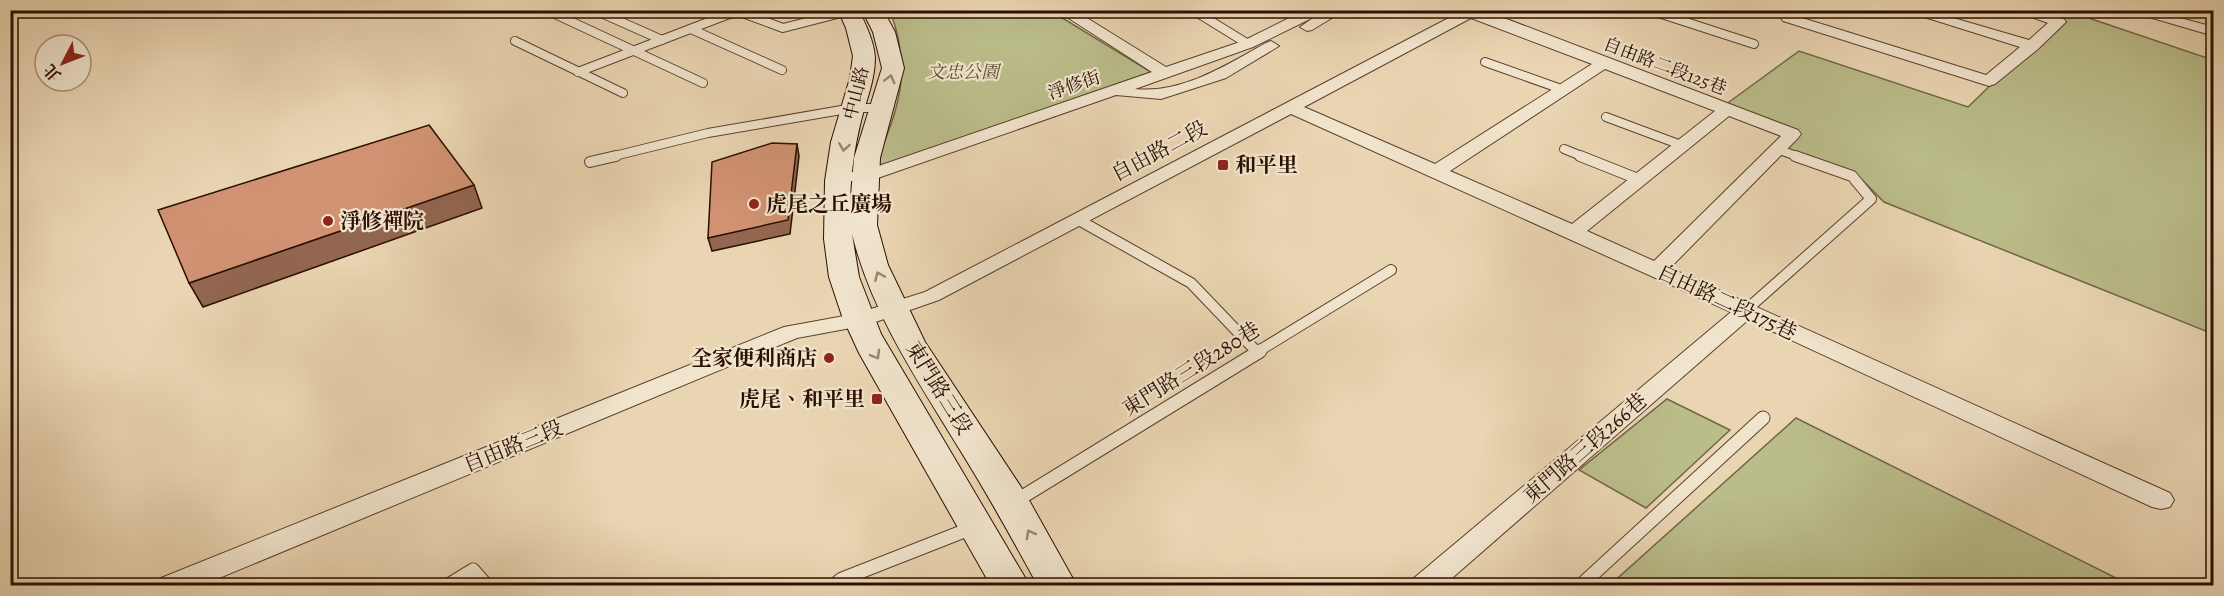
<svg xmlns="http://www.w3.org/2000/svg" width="2224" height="596" viewBox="0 0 2224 596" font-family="Alegreya,'Noto Serif TC',serif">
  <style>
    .green { fill: #babc8a; stroke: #726645; stroke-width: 1.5 }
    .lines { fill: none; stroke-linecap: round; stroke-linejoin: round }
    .lane-far2-casing { stroke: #5b402c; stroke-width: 10 }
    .lane-far1-casing { stroke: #5b402c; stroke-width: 12 }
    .lane-casing { stroke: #5b402c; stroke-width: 15 }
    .street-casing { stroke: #5b402c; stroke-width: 2 }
    .secondary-casing { stroke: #2b0f00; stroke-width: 2 }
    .lane-far2 { stroke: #f1e4cd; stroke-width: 8 }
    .lane-far1 { stroke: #f1e4cd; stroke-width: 10 }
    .lane { stroke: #f1e4cd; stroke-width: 13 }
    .street { fill: #f1e4cd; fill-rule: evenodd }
    .secondary { fill: #f1e4cd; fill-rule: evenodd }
    .shaded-wall { fill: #926650; stroke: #2b0f00; stroke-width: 1.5 }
    .building { fill: #d09272; stroke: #2b0f00; stroke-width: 1.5 }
    .oneway { stroke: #988471 }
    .poi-dot { fill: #8f2418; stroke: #f1e4cd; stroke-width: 2 }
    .labels { text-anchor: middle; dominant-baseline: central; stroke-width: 4.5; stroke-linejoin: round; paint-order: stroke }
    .far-street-label { font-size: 18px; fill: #2b0f00; stroke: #f1e4cd }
    .far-park-label { font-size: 18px; font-style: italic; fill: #5d4c30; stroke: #f1e4cd }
    .street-label { font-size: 21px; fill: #2b0f00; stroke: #f1e4cd }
    .poi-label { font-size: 21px; font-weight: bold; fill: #2b0f00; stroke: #f1e4cd; text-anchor: start }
  </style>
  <rect width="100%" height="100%" fill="#ead5b2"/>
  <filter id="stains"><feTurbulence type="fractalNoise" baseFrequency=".00333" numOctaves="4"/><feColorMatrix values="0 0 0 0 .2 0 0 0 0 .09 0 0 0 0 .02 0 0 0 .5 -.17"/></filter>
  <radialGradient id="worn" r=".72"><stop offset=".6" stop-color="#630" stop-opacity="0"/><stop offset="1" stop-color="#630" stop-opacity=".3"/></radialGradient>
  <g class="green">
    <path d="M 890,11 L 1051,11 L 1151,72 L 874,168 C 897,111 914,73 890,11 Z"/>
    <path d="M 2071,12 L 2213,60 L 2213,334 L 1884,202 L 1858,176 L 1782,149 L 1798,134 L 1725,105 L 1799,51 L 1968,107 L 2058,20 Z"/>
    <path d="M 1667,399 L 1730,430 L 1646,508 L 1579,470 Z"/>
    <path d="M 1796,418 L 2130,585 L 1610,585 Z"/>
  </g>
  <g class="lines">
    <defs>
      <g id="lane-far2">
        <path d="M 602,10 L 599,12 L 662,40"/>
        <path d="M 1193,10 L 1248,44"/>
        <path d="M 1649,10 L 1754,44"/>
        <path d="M 555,14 L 703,83"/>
        <path d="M 691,29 L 782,70"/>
        <path d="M 515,41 L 623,93"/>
        <path d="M 1485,62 L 1564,90"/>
        <path d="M 578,72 L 737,11 L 783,28 L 849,11"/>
        <path d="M 1606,117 L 1681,145"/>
        <path d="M 1564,149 L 1584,157"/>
        <path d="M 1777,149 L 1799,157"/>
        <path d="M 610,157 L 708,133 L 853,108 L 883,108"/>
      </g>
      <g id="lane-far1">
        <path d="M 1580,156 L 1638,179"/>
        <path d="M 590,162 L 616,156"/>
        <path d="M 1077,219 L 1191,283 L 1257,352"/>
        <path d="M 1745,311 L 1871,199 L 1852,176 L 1795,156"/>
        <path d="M 1257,352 L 1391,270"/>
      </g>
      <g id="lane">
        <path d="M 1014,502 L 1260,351"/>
        <path d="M 447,586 L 473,570 L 487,586"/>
        <path d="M 833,586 L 842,579 L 972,528"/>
        <path d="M 1580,586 L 1763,418"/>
      </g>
      <g id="street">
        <path d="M 1056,10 L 1074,10 L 1166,67 L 1243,41 L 1305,10 L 1324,10 L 1322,13 L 1345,10 L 1312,30 L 1307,31 L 1300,27 L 1316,16 L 1253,47 L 1135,89 C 1181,94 1227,65 1266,43 L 1271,41 L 1279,46 L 1226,78 L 1161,99 L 1116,95 L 872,180 L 833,182 L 830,178 L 833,174 L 864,171 L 1152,72 Z"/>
        <path d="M 1464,10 L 1483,10 L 1798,130 L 1801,134 L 1798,138 L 1670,268 L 2170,493 L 2174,500 L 2170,507 L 2161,509 L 2152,507 L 1748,320 L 1443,586 L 1410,586 L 1414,578 L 1731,312 L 1291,114 L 939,300 L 867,325 L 797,338 L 200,586 L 157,586 L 161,578 L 784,327 L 855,314 L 925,292 ZM 1471,18 L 1592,64 L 1435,164 L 1304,107 ZM 1605,69 L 1715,111 L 1572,224 L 1450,171 ZM 1729,116 L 1781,136 L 1654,261 L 1587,231 Z"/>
        <path d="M 1789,10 L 1806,10 L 1799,17 L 1986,75 L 2020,47 L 1902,10 L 1926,10 L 2029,40 L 2048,23 L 2012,10 L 2036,10 L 2064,19 L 2066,22 L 2038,49 L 1995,84 L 1989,86 L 1783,21 L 1781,18 Z"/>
        <path d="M 2125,10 L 2150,10 L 2214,27 L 2214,36 Z"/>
      </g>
      <path id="secondary" d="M 838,10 L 859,10 C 866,26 874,41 875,58 C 875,80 866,101 861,121 C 854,149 850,179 850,208 L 854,158 L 882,68 L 873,32 L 862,10 L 883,10 L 895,32 L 904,68 L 880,158 L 877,225 L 888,265 L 925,342 L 1025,493 L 1077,586 L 1038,586 C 1013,540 988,495 960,450 C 918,381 872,314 852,234 L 859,277 L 881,334 L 1030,586 L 991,586 L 859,353 L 842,316 L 829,277 L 824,239 L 825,181 L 831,142 L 850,78 L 853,56 L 846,28 Z"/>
    </defs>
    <use href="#lane-far2" class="lane-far2-casing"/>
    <use href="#lane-far1" class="lane-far1-casing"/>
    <use href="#lane" class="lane-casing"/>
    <use href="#street" class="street-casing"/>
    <use href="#secondary" class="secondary-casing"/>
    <use href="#lane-far2" class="lane-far2"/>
    <use href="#lane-far1" class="lane-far1"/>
    <use href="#lane" class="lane"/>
    <use href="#street" class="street"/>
    <use href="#secondary" class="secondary"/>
  </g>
  <g class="shaded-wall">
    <path d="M 797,144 L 799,156 L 790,234 L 712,251 L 708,238 Z"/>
    <path d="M 474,185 L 482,208 L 203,307 L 189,283 Z"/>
  </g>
  <g class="building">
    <path d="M 429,125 L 474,185 L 189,283 L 158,210 Z"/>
    <path d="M 772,143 L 797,144 L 788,220 L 708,238 L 712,162 Z"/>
  </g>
  <defs><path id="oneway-chevron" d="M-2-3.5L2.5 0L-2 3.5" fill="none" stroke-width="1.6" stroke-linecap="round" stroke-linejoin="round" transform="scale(1.5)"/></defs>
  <g class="oneway">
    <use href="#oneway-chevron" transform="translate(890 79) rotate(-76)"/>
    <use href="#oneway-chevron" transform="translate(844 147) rotate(99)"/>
    <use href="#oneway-chevron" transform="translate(879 276) rotate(-113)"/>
    <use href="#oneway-chevron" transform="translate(876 355) rotate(60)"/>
    <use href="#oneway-chevron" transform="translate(1030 534) rotate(-119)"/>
  </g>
  <g class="poi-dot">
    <rect x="1217" y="159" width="12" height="12" rx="3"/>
    <circle cx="754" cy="204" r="6"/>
    <circle cx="328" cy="221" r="6"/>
    <circle cx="829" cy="358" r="6"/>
    <rect x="871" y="393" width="12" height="12" rx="3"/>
  </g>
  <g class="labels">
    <g class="far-street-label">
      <text transform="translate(1665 66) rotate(21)">自由路二段125巷</text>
      <text transform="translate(1074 85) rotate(-19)">淨修街</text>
      <text transform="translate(856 93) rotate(-76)">中山路</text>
    </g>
    <g class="far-park-label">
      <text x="963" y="72">文忠公園</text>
    </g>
    <g class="street-label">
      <text transform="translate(1159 151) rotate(-28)">自由路二段</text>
      <text transform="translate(1727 302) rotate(25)">自由路二段175巷</text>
      <text transform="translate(1191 369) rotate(-32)">東門路三段280巷</text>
      <text transform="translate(939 388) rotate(58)">東門路三段</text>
      <text transform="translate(513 446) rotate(-22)">自由路三段</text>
      <text transform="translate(1585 448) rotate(-41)">東門路三段266巷</text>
    </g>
    <g class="poi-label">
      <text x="1235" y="165">和平里</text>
      <text x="766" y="204">虎尾之丘廣場</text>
      <text x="340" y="221">淨修禪院</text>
      <text x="817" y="358" text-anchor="end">全家便利商店</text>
      <text x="865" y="399" text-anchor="end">虎尾、和平里</text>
    </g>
  </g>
  <rect width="2224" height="596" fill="none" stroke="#ead5b2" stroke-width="36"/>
  <rect x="12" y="12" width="2200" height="572" fill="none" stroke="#2b0f00" stroke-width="3"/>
  <rect x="18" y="18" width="2188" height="560" fill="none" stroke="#2b0f00" stroke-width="1.5"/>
  <g transform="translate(63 63) rotate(228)"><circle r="28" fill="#f1e4cd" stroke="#a28f7b" stroke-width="1.5"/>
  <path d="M0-4.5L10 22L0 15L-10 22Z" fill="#8f2418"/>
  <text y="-9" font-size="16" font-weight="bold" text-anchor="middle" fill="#2b0f00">北</text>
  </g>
  <rect width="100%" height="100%" filter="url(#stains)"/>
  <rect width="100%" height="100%" fill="url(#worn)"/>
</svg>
